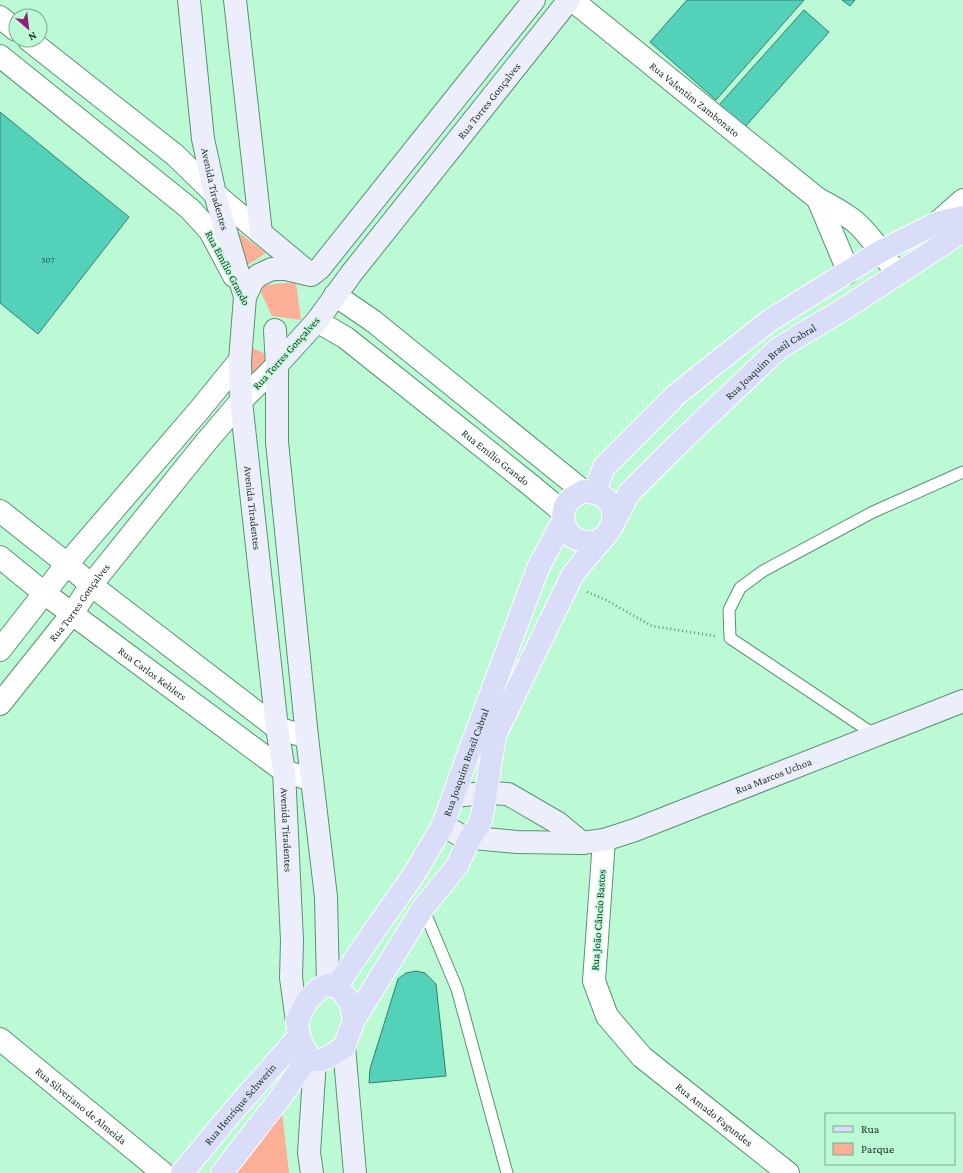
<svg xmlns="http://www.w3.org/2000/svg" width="963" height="1173" viewBox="0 0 963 1173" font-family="'Crimson Pro',serif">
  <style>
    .green { fill: #fcaf97 }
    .building { fill: #54d1b9; stroke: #337f71 }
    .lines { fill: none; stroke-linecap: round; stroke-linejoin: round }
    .service-casing { stroke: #599372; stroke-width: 13 }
    .minor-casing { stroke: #599372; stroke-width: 24 }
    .tertiary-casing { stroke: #599372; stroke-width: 24 }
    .secondary-casing { stroke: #599372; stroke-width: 24 }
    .primary-casing { stroke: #fff; stroke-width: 24 }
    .path { stroke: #658f77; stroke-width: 2.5; stroke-dasharray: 1 3; stroke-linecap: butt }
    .service { stroke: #fff; stroke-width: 11 }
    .minor { stroke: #fff; stroke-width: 22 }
    .tertiary { stroke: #fff; stroke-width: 22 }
    .secondary { stroke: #eceefc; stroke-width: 22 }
    .primary { stroke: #d9ddf8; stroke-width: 22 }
    .labels { text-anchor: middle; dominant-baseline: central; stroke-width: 3; stroke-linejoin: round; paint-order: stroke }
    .number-label { font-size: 9px; fill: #285949 }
    .street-label { font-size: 11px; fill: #193124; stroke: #bcf9d5 }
  </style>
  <rect width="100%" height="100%" fill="#bcf9d5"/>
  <g class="green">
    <path d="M 234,229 L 266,253 L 240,270 Z"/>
    <path d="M 296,282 L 301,320 L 272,316 L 258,286 Z"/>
    <path d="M 244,344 L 274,358 L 250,385 Z"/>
    <path d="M 282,1112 L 289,1173 L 232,1173 Z"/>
  </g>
  <g class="building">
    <path d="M 687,0 L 804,0 L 716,100 L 650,42 Z"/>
    <path d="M 842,0 L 855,0 L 850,6 Z"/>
    <path d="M 804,10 L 829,32 L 744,128 L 719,105 Z"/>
    <path d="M 0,112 L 129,217 L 38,334 L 0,303 Z"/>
    <path d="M 416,971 L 425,973 L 436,984 L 446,1076 L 369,1083 L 370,1069 L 398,979 L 406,973 Z"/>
  </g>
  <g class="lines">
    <defs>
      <g id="service">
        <path d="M 875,735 L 730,638 L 729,610 L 740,588 L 763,571 L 873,512 L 963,472"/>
        <path d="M 423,908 L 457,989 L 507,1173"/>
      </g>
      <g id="minor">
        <path d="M 937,223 L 963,200"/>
        <path d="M 0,511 L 67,564 L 91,585 L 277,728 L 307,737"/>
        <path id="s1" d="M 0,557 L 44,593 L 284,771 L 312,780"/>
        <path id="s2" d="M 604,840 L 594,981 L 607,1016 L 642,1057 L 788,1173"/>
      </g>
      <g id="tertiary">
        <path id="s3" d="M 572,0 L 818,199 C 830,205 842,212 853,220 C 869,233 885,257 897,274"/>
        <path d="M 0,17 L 16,30"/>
        <path d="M 29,40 L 175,155 L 215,194 L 261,233"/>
        <path d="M 0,56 L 190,209 L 210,231 L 234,276"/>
        <path d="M 818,199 L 846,266 L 847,273"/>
        <path d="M 335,295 L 373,321 L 583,491"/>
        <path id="s4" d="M 317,321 L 346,338 L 528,483 L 563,512"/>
        <path d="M 0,650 L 67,564 L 201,408 L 240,360"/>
        <path id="s5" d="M 0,704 L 72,614 L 91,585 L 206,442 L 241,401 L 277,365"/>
        <path id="s6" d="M 0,1039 L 163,1173"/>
      </g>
      <g id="secondary">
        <path id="s7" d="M 189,0 L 203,139 L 215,194 L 245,297 L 240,360 L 241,401 L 277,728 L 284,771 L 292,941 L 291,978 L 297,1021"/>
        <path d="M 235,0 L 261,233 L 309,273"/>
        <path d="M 245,297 L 253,280 L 259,275 L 272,269 L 286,269 L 311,275 L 320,268 L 534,0"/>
        <path d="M 275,330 L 277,365 L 277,442 L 307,737 L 326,897 L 328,985"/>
        <path id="s8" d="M 277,365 L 317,321 L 351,274 L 569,0"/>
        <path d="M 454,796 L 485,793 L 508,794 L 558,823 L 582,843"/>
        <path id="s9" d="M 443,825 L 463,837 L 517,842 L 582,843 L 604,840 L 635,830 L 963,701"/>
        <path d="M 344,1047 L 355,1173"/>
        <path d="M 312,1173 L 309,1153 L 315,1060"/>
      </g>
      <g id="primary">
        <path d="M 583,491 C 589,492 595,492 601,495 C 626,509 609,550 582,541 C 577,540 572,537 569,533 C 561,523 561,506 572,498 C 575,495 579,494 583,491 Z"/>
        <path d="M 594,493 L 604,467 L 677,394 L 769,321 L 881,251 L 937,223 L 963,217"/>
        <path id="s10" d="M 611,528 L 629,493 L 672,450 L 779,348 L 844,309 L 963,231"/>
        <path d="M 328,985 L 336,987 L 341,990 L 350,1002 L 354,1020 L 344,1047 L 328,1057 L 322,1060 L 315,1060 L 309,1056 L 304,1048 L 299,1036 L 297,1021 L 307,1001 L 320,988 Z"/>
        <path id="s11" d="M 336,987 L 372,934 L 413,876 L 443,825 L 468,755 L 538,568 L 563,521"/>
        <path d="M 354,1020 L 423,908 L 457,866 L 470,838 L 477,828 L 481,820 L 483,810 L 495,735 L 573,574 L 605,536"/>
        <path id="s12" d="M 182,1173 L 229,1116 L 299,1036"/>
        <path d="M 222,1173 L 280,1098 L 309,1056"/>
      </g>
    </defs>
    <use href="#service" class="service-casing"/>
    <use href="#minor" class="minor-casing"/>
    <use href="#tertiary" class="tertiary-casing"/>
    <use href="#secondary" class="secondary-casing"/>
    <use href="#primary" class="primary-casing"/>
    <path class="path" d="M 587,592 L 606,600 L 652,626 L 715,636"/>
    <use href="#service" class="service"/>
    <use href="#minor" class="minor"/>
    <use href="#tertiary" class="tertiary"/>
    <use href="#secondary" class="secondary"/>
    <use href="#primary" class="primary"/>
  </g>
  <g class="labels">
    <g class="number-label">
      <text x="48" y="260">307</text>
    </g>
    <g class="street-label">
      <text stroke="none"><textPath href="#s3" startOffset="158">Rua Valentim Zambonato</textPath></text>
      <text stroke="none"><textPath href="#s8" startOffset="339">Rua Torres Gonçalves</textPath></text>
      <text stroke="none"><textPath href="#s7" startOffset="191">Avenida Tiradentes</textPath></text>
      <text transform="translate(228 268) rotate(62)">Rua Emílio Grando</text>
      <text transform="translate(286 353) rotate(-48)">Rua Torres Gonçalves</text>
      <text stroke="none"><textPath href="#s10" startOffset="233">Rua Joaquim Brasil Cabral</textPath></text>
      <text stroke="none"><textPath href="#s4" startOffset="225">Rua Emílio Grando</textPath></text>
      <text stroke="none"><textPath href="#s7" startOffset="515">Avenida Tiradentes</textPath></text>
      <text stroke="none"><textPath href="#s5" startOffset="129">Rua Torres Gonçalves</textPath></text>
      <text stroke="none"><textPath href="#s1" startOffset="192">Rua Carlos Kehlers</textPath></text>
      <text stroke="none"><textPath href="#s11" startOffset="261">Rua Joaquim Brasil Cabral</textPath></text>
      <text stroke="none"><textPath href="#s9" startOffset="346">Rua Marcos Uchoa</textPath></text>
      <text stroke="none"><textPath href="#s7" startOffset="839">Avenida Tiradentes</textPath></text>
      <text transform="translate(598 920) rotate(-86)">Rua João Câncio Bastos</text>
      <text stroke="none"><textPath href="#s12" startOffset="90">Rua Henrique Schwerin</textPath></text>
      <text stroke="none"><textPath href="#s6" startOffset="105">Rua Silveriano de Almeida</textPath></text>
      <text stroke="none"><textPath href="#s2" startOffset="325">Rua Amado Fagundes</textPath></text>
    </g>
  </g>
  <rect x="825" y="1113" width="130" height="52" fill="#bcf9d5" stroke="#7ba98e"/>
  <rect x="833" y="1126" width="20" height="6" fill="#d9ddf8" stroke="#7ba98e"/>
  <text x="861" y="1133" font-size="12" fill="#193124">Rua</text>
  <rect x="833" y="1143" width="20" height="12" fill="#fcaf97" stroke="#7ba98e"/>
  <text x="861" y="1153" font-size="12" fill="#193124">Parque</text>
  <g transform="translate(28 28) rotate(152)"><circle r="19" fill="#bcf9d5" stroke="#7ba98e"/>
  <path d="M0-3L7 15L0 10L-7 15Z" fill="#931d7a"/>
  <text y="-6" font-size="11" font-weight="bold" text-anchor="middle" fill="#193124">N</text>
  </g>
</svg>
